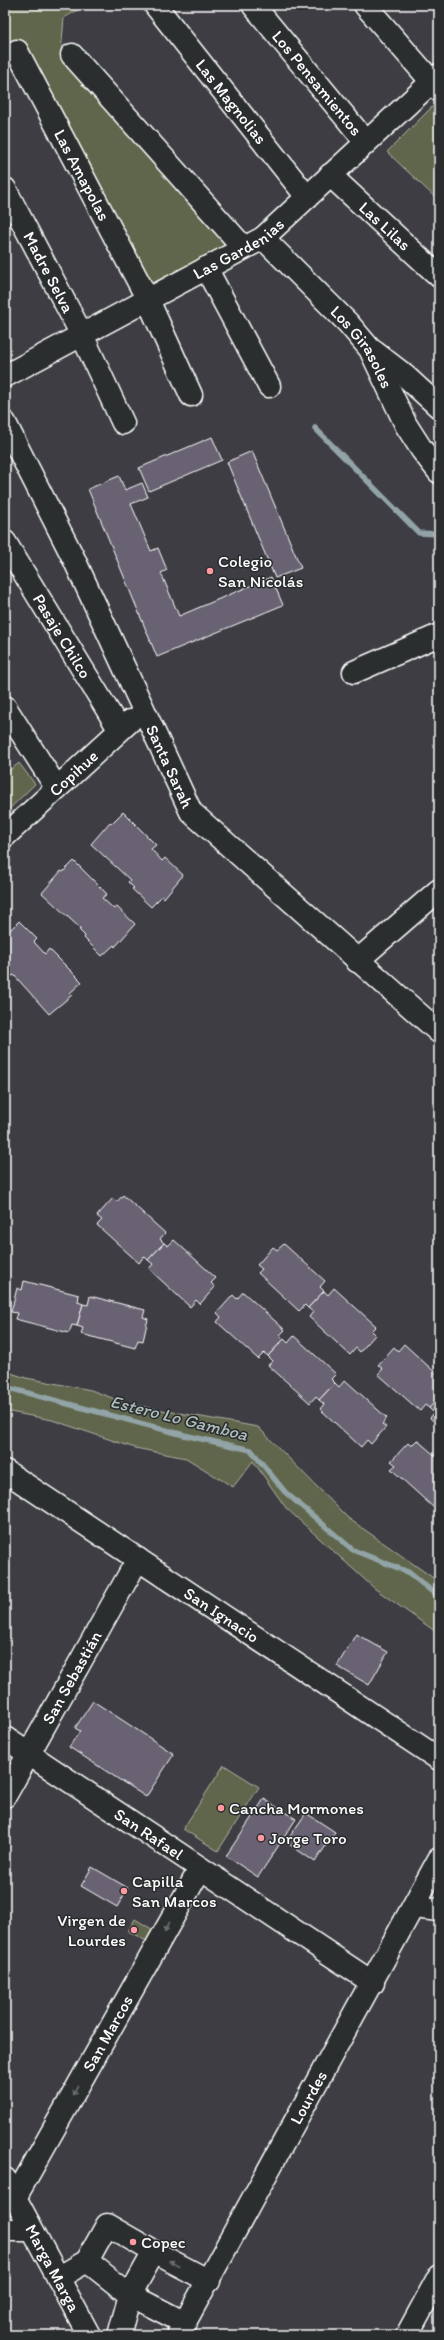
<svg xmlns="http://www.w3.org/2000/svg" width="444" height="2340" viewBox="0 0 444 2340" font-family="Itim,sans-serif">
  <style>
    .green { fill: #61664c; stroke: #b0b2a6 }
    .lines { fill: none; stroke-linecap: round; stroke-linejoin: round }
    .stream { stroke: #92a4a7; stroke-width: 5.5 }
    .building { fill: #696273; stroke: #fff }
    .minor-casing { stroke: #fff; stroke-width: 25 }
    .major-casing { stroke: #fff; stroke-width: 25 }
    .minor { stroke: #2a2d2e; stroke-width: 22 }
    .major { stroke: #2a2d2e; stroke-width: 22 }
    .oneway { fill: #6a6c6d }
    .poi-dot { fill: #ff9aa2; stroke: #2a2d2e; stroke-width: 1.5 }
    .labels { text-anchor: middle; dominant-baseline: central; stroke-width: 3; stroke-linejoin: round; paint-order: stroke }
    .street-label { font-size: 17px; fill: #fff; stroke: #2a2d2e }
    .poi-label { font-size: 17px; fill: #fff; stroke: #2a2d2e; text-anchor: start }
    .water-label { font-size: 18px; font-style: italic; fill: #adbbbd; stroke: #2a2d2e }
  </style>
  <rect width="100%" height="100%" fill="#3d3d43"/>
  <filter id="ink" filterUnits="userSpaceOnUse"><feTurbulence type="fractalNoise" baseFrequency=".025" numOctaves="2"/><feDisplacementMap in="SourceGraphic" scale="8" xChannelSelector="R" yChannelSelector="G"/><feConvolveMatrix kernelMatrix="1 2 1 2 8 2 1 2 1" color-interpolation-filters="sRGB"/></filter>
  <g filter="url(#ink)">
    <g class="green">
      <path d="M 5,5 L 86,5 L 64,18 L 61,54 L 231,245 L 148,285 L 18,41 L 5,46 Z"/>
      <path d="M 436,103 L 439,106 L 439,201 L 387,152 Z"/>
      <path d="M 19,763 L 35,784 L 5,813 L 5,774 Z"/>
      <path d="M 5,1371 L 26,1378 L 91,1390 L 128,1404 L 258,1427 L 348,1518 L 439,1582 L 439,1634 L 374,1588 L 286,1508 L 253,1461 L 233,1487 L 186,1458 L 135,1448 L 52,1420 L 5,1411 Z"/>
      <path d="M 224,1765 L 259,1787 L 218,1851 L 183,1829 Z"/>
      <path d="M 135,1919 L 155,1931 L 148,1942 L 128,1931 Z"/>
    </g>
    <g class="lines">
      <g class="stream">
        <path d="M 315,428 L 419,533 L 439,534"/>
        <path d="M 5,1387 L 184,1435 L 251,1450 L 285,1492 L 353,1550 L 408,1572 L 439,1597"/>
      </g>
    </g>
    <g class="building">
      <path d="M 212,437 L 222,460 L 149,491 L 139,468 Z"/>
      <path d="M 252,451 L 301,568 L 275,578 L 227,462 Z"/>
      <path d="M 119,476 L 125,490 L 142,483 L 148,497 L 131,504 L 151,551 L 158,548 L 167,570 L 161,573 L 179,616 L 271,577 L 283,605 L 157,657 L 88,489 Z"/>
      <path d="M 123,812 L 156,845 L 151,849 L 162,861 L 165,858 L 183,875 L 164,898 L 162,896 L 151,907 L 132,889 L 134,888 L 128,882 L 130,880 L 91,844 L 110,822 L 111,824 Z"/>
      <path d="M 74,861 L 107,894 L 102,898 L 114,909 L 117,907 L 135,924 L 115,947 L 114,945 L 102,956 L 84,938 L 85,936 L 79,930 L 81,929 L 42,893 L 61,871 L 63,872 Z"/>
      <path d="M 19,921 L 37,939 L 34,942 L 45,954 L 49,949 L 82,982 L 70,993 L 72,995 L 49,1014 L 14,975 L 12,976 L 6,970 L 5,972 L 5,932 L 7,933 Z"/>
      <path d="M 123,1195 L 165,1233 L 160,1239 L 164,1243 L 148,1260 L 144,1256 L 139,1263 L 97,1225 L 102,1220 L 97,1216 L 113,1198 L 117,1202 Z"/>
      <path d="M 174,1240 L 216,1278 L 211,1283 L 215,1287 L 200,1304 L 196,1300 L 190,1307 L 149,1269 L 153,1264 L 148,1260 L 164,1243 L 168,1246 Z"/>
      <path d="M 284,1244 L 325,1281 L 320,1287 L 324,1291 L 308,1308 L 305,1305 L 299,1311 L 258,1273 L 262,1269 L 257,1265 L 273,1247 L 277,1250 Z"/>
      <path d="M 24,1281 L 79,1295 L 78,1302 L 83,1304 L 77,1326 L 72,1325 L 69,1333 L 15,1319 L 17,1313 L 11,1312 L 17,1288 L 22,1290 Z"/>
      <path d="M 334,1288 L 376,1326 L 371,1331 L 375,1335 L 360,1352 L 356,1348 L 350,1355 L 309,1317 L 313,1312 L 308,1308 L 324,1291 L 328,1295 Z"/>
      <path d="M 243,1292 L 285,1330 L 280,1335 L 284,1339 L 268,1356 L 264,1353 L 258,1359 L 217,1322 L 221,1317 L 217,1313 L 233,1295 L 237,1299 Z"/>
      <path d="M 90,1296 L 145,1310 L 143,1317 L 148,1319 L 143,1341 L 138,1340 L 135,1348 L 81,1334 L 83,1328 L 77,1326 L 83,1304 L 88,1305 Z"/>
      <path d="M 294,1336 L 336,1374 L 331,1379 L 335,1383 L 319,1400 L 316,1396 L 310,1403 L 268,1365 L 273,1361 L 268,1356 L 284,1339 L 288,1343 Z"/>
      <path d="M 404,1344 L 439,1376 L 439,1398 L 429,1408 L 425,1405 L 420,1411 L 378,1374 L 383,1369 L 378,1365 L 394,1347 L 398,1351 Z"/>
      <path d="M 345,1380 L 387,1418 L 382,1424 L 386,1427 L 371,1444 L 367,1440 L 361,1447 L 320,1409 L 324,1404 L 319,1400 L 335,1383 L 339,1387 Z"/>
      <path d="M 439,1398 L 439,1426 L 430,1418 L 434,1413 L 429,1408 Z"/>
      <path d="M 417,1440 L 439,1459 L 439,1501 L 433,1507 L 391,1469 L 396,1465 L 391,1461 L 408,1443 L 411,1446 Z"/>
      <path d="M 356,1634 L 388,1652 L 369,1685 L 337,1666 Z"/>
      <path d="M 93,1701 L 174,1754 L 146,1797 L 69,1747 L 80,1731 L 75,1728 Z"/>
      <path d="M 264,1799 L 296,1819 L 258,1877 L 226,1856 Z"/>
      <path d="M 306,1813 L 335,1832 L 315,1862 L 286,1842 Z"/>
      <path d="M 92,1867 L 128,1888 L 117,1907 L 81,1886 Z"/>
    </g>
    <g class="lines">
      <defs>
        <g id="minor">
          <path id="s1" d="M 155,5 L 307,197"/>
          <path id="s2" d="M 253,5 L 366,142"/>
          <path d="M 365,5 L 439,90"/>
          <path id="s3" d="M 17,51 L 148,300 L 191,395"/>
          <path d="M 72,55 L 244,248"/>
          <path id="s4" d="M 330,175 L 439,276"/>
          <path id="s5" d="M 5,189 L 82,335 L 123,423"/>
          <path id="s6" d="M 263,238 L 348,323 L 370,349 L 406,425 L 422,450 L 439,472"/>
          <path d="M 206,268 L 269,386"/>
          <path d="M 373,351 L 403,374 L 439,407"/>
          <path id="s7" d="M 5,376 L 263,238 L 439,75"/>
          <path id="s8" d="M 5,423 L 73,557 L 191,812 L 439,1032"/>
          <path id="s9" d="M 5,542 L 119,729"/>
          <path d="M 354,672 L 439,635"/>
          <path d="M 5,707 L 56,787"/>
          <path id="s10" d="M 5,836 L 130,721"/>
          <path d="M 357,961 L 439,890"/>
          <path id="s11" d="M 5,1471 L 439,1759"/>
          <path id="s12" d="M 5,1738 L 373,1983"/>
          <path id="s13" d="M 5,1796 L 138,1559"/>
          <path d="M 414,1907 L 439,1910"/>
          <path id="s14" d="M 15,2198 L 200,1869"/>
          <path d="M 5,2230 L 31,2230"/>
          <path d="M 87,2261 L 130,2295 L 119,2335"/>
          <path d="M 58,2278 L 87,2261 L 107,2225 L 154,2252"/>
          <path d="M 185,2323 L 130,2295 L 154,2252 L 209,2281"/>
          <path d="M 407,2335 L 439,2276"/>
        </g>
        <g id="major">
          <path id="s15" d="M 5,2179 L 89,2335"/>
          <path id="s16" d="M 178,2335 L 439,1859"/>
        </g>
      </defs>
      <use href="#minor" class="minor-casing"/>
      <use href="#major" class="major-casing"/>
      <use href="#minor" class="minor"/>
      <use href="#major" class="major"/>
    </g>
    <defs><path id="oneway-solid" d="M-6-.8H1V-3.2L6.5 0L1 3.2V.8H-6Z"/></defs>
    <g class="oneway">
      <use href="#oneway-solid" transform="translate(167 1927) rotate(119)"/>
      <use href="#oneway-solid" transform="translate(76 2090) rotate(119)"/>
      <use href="#oneway-solid" transform="translate(174 2263) rotate(-152)"/>
    </g>
  </g>
  <g class="poi-dot">
    <circle cx="210" cy="571" r="4"/>
    <circle cx="221" cy="1808" r="4"/>
    <circle cx="261" cy="1838" r="4"/>
    <circle cx="124" cy="1891" r="4"/>
    <circle cx="134" cy="1930" r="4"/>
    <circle cx="133" cy="2242" r="4"/>
  </g>
  <g class="labels">
    <g class="street-label">
      <text stroke="none"><textPath href="#s2" startOffset="101">Los Pensamientos</textPath></text>
      <text stroke="none"><textPath href="#s1" startOffset="123">Las Magnolias</textPath></text>
      <text stroke="none"><textPath href="#s3" startOffset="140">Las Amapolas</textPath></text>
      <text stroke="none"><textPath href="#s4" startOffset="75">Las Lilas</textPath></text>
      <text stroke="none"><textPath href="#s7" startOffset="266">Las Gardenias</textPath></text>
      <text stroke="none"><textPath href="#s5" startOffset="94">Madre Selva</textPath></text>
      <text stroke="none"><textPath href="#s6" startOffset="148">Los Girasoles</textPath></text>
      <text stroke="none"><textPath href="#s9" startOffset="110">Pasaje Chilco</textPath></text>
      <text stroke="none"><textPath href="#s8" startOffset="381">Santa Sarah</textPath></text>
      <text stroke="none"><textPath href="#s10" startOffset="93">Copihue</textPath></text>
      <text stroke="none"><textPath href="#s11" startOffset="260">San Ignacio</textPath></text>
      <text stroke="none"><textPath href="#s13" startOffset="136">San Sebastián</textPath></text>
      <text stroke="none"><textPath href="#s12" startOffset="173">San Rafael</textPath></text>
      <text stroke="none"><textPath href="#s14" startOffset="189">San Marcos</textPath></text>
      <text stroke="none"><textPath href="#s16" startOffset="271">Lourdes</textPath></text>
      <text stroke="none"><textPath href="#s15" startOffset="101">Marga Marga</textPath></text>
    </g>
    <g class="poi-label">
      <text x="218" y="561">Colegio<tspan x="218" dy="20">San Nicolás</tspan></text>
      <text x="229" y="1808">Cancha Mormones</text>
      <text x="269" y="1838">Jorge Toro</text>
      <text x="132" y="1881">Capilla<tspan x="132" dy="20">San Marcos</tspan></text>
      <text x="126" y="1920" text-anchor="end">Virgen de<tspan x="126" dy="20">Lourdes</tspan></text>
      <text x="141" y="2242">Copec</text>
    </g>
    <g class="water-label">
      <text transform="translate(179 1418) rotate(14)">Estero Lo Gamboa</text>
    </g>
  </g>
  <rect width="444" height="2340" fill="none" stroke="#2a2d2e" stroke-width="20"/>
  <rect x="10" y="10" width="424" height="2320" fill="none" stroke="#fff" stroke-width="1.5" filter="url(#ink)"/>
</svg>
